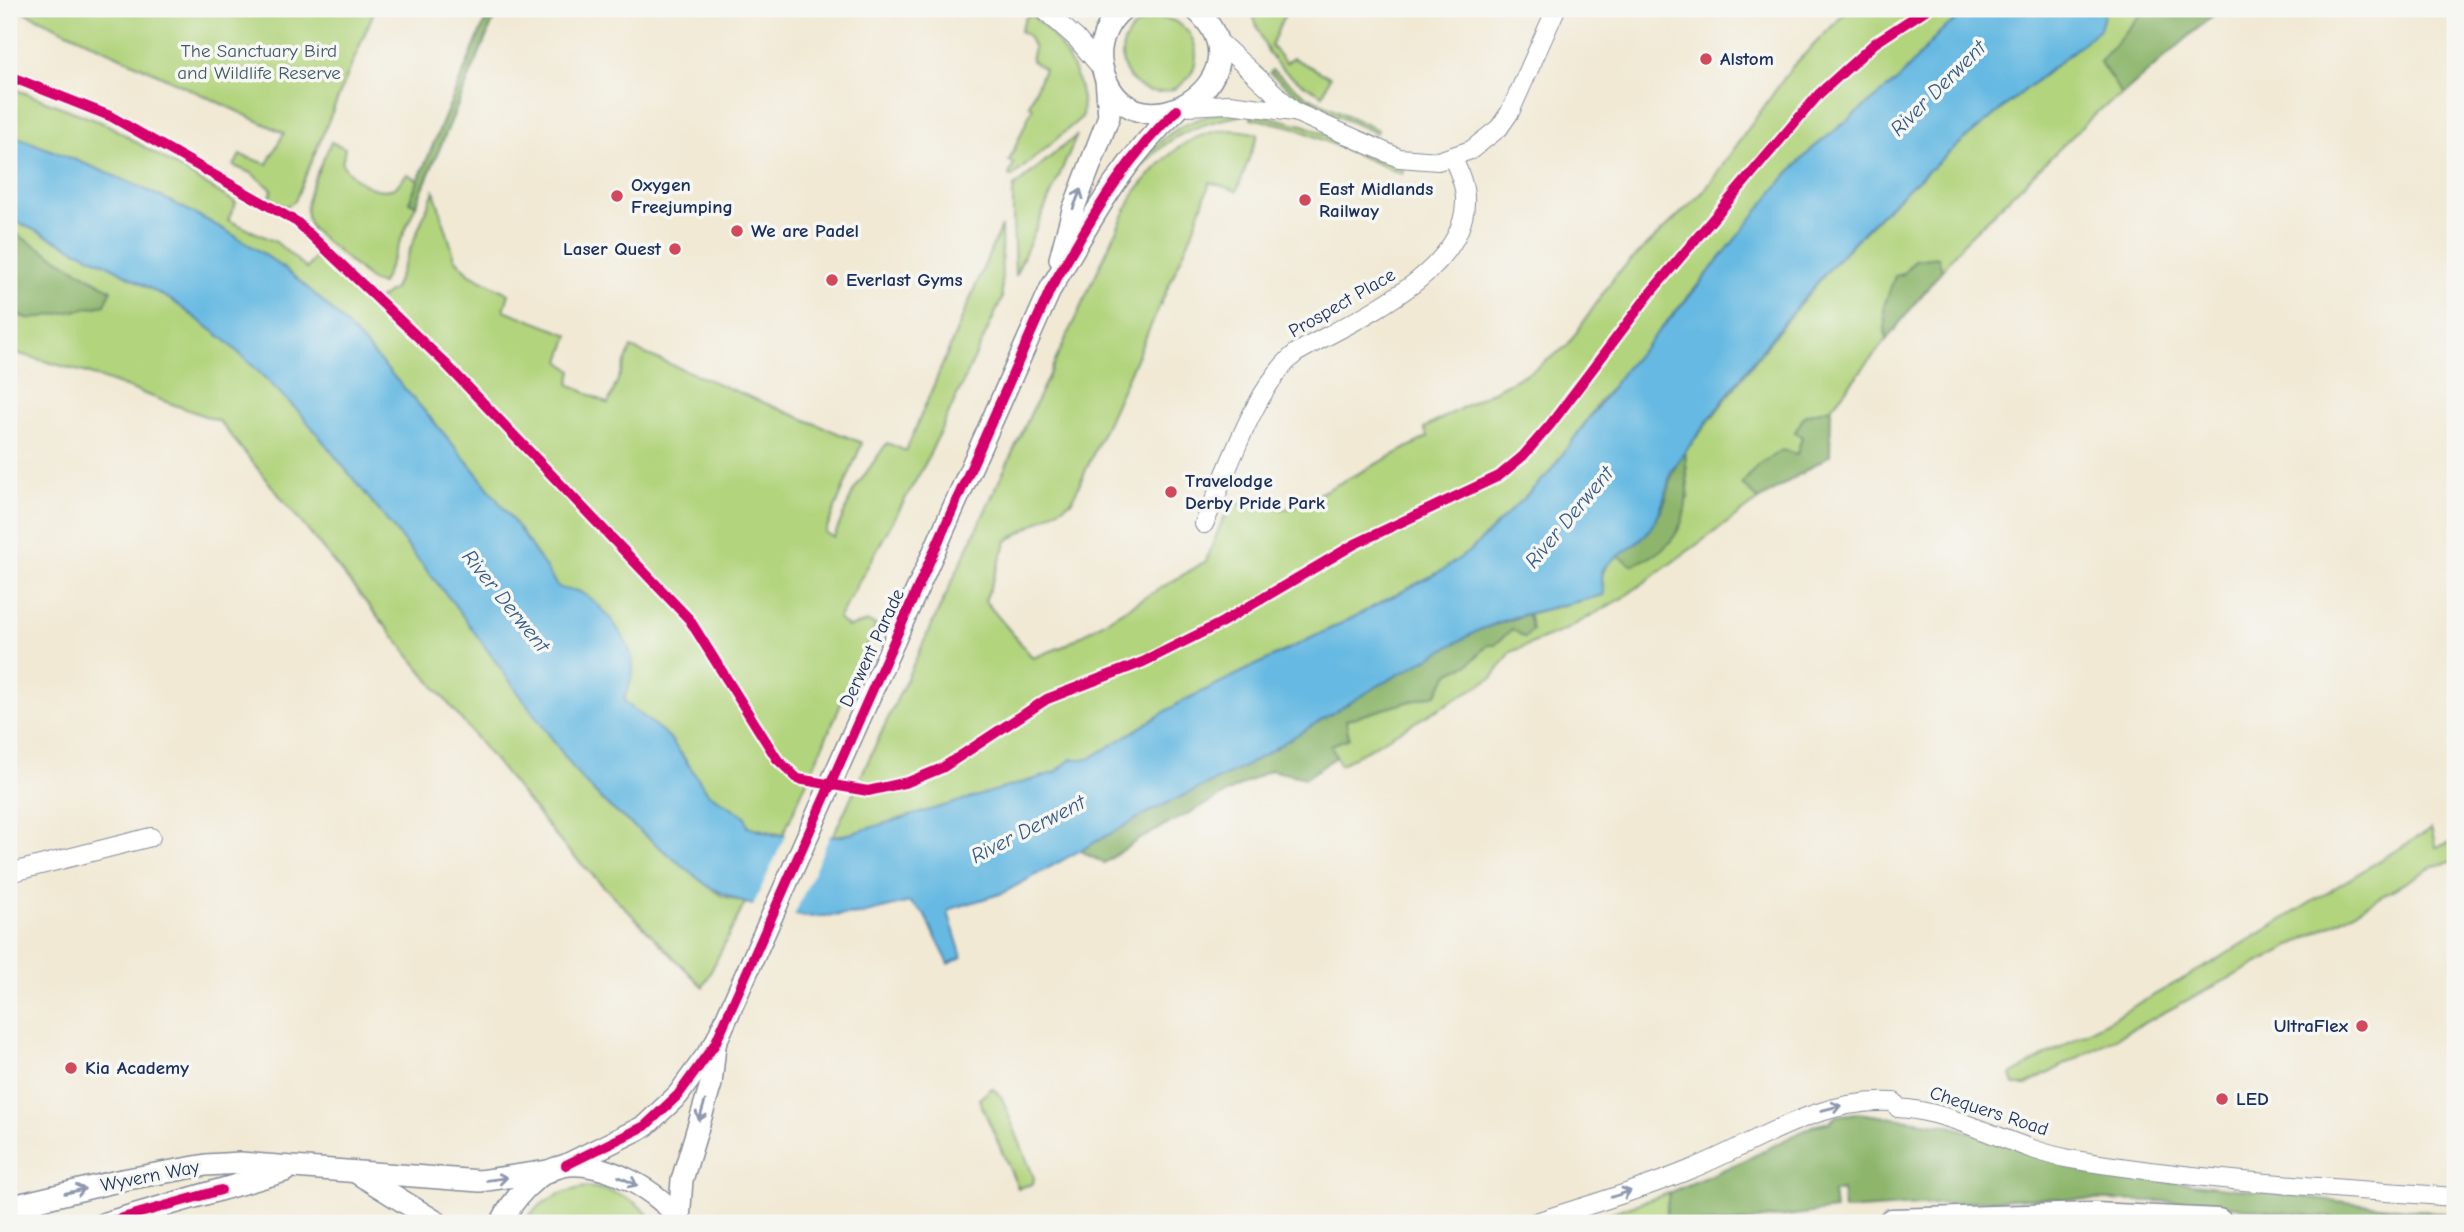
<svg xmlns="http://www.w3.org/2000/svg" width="2464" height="1232" viewBox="0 0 2464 1232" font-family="'Comic Neue',sans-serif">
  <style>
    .green { fill: #b2d47d; stroke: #66826e; stroke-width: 2 }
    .forest { fill: #8db66c; stroke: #547265; stroke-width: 2 }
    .water { fill: #66b9e2; stroke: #4074a0; stroke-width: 2 }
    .pier { fill: #f1e9d4 }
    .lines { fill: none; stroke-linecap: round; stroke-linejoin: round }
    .minor-casing { stroke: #868c99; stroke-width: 20 }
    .tertiary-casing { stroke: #868c99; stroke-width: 24 }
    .trunk-casing { stroke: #868c99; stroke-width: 31 }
    .minor { stroke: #fff; stroke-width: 18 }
    .tertiary { stroke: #fff; stroke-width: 21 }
    .trunk { stroke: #fff; stroke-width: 28 }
    .cycleway-casing { stroke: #f6f6f2; stroke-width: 15 }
    .cycleway { stroke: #d6006c; stroke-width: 10 }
    .oneway { stroke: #8d97ae }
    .poi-dot { fill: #d1495b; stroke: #f6f6f2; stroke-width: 2.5 }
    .labels { text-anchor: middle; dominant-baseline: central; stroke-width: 7; stroke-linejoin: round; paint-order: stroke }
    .park-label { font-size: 19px; fill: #415866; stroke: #f6f6f2 }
    .poi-label { font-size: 19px; font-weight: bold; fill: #1b2f5e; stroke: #f6f6f2; text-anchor: start }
    .street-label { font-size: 19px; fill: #1b2f5e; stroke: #f6f6f2 }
    .water-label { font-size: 21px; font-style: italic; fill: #325886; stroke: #f6f6f2 }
  </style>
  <rect width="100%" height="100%" fill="#f6f6f2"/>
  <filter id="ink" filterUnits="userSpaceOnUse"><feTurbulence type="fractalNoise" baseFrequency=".0143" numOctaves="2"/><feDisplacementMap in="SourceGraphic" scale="14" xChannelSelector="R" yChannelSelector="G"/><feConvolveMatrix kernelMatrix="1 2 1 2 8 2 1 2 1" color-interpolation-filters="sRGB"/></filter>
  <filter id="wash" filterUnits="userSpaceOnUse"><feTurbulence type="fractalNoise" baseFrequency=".00686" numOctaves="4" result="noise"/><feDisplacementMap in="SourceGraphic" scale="28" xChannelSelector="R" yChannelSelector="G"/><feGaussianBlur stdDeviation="1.57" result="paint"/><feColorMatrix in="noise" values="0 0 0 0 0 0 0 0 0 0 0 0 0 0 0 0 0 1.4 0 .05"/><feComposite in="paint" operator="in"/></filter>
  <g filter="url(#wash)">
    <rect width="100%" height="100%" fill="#f1e9d4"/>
    <g class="green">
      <path d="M 18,9 L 375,9 L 295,201 L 285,207 L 270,199 L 272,189 L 251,173 L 234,166 L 240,155 L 267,164 L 284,133 Z"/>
      <path d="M 1251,9 L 1287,9 L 1271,46 L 1286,63 L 1293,58 L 1330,77 L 1323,95 C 1274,69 1268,60 1251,9 Z"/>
      <path d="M 1849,9 L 1970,9 L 1940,32 L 1899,79 L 1813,148 L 1785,177 L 1740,235 L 1603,397 L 1549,473 L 1471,550 L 1443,570 L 1352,618 L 1181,702 L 1089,759 L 1071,759 L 1056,772 L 1038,778 L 855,833 L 833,836 L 1133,195 C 1167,153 1199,118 1258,134 L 1237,191 L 1210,182 L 1192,234 L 1072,501 L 1007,541 L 985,601 L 1033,658 L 1064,646 L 1206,561 L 1223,519 L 1236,504 L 1253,500 L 1281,509 L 1292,508 L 1428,437 L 1424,428 L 1535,369 L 1567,346 L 1616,275 L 1705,190 L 1792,67 Z"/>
      <path d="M 2106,9 L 2145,9 L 2100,62 L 2122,95 L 2097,112 L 1963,243 L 1942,270 L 1938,257 L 1915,260 L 1884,306 L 1886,340 L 1831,408 L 1805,415 L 1795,432 L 1802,436 L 1797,454 L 1742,484 L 1759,500 L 1624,597 L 1567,629 L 1511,652 L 1492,678 L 1340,765 L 1330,745 L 1349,738 L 1345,720 L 1436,694 L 1450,673 L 1469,664 L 1488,644 L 1495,645 L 1512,628 L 1532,630 L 1528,614 L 1604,595 C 1600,576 1601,569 1617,555 L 1631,565 L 1689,497 L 1685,452 C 1743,379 1796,302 1862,234 C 1934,159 2020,96 2100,29 Z"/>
      <path d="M 1031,15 C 1060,37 1086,80 1082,117 L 1012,177 L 1009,175 L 1014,163 L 1009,161 L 1033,107 L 1029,105 L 1044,69 L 1031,60 L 1034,48 L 1028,36 L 1020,31 L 1026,17 Z"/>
      <circle cx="1159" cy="55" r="37"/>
      <path d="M 1272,70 L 1308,97 L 1378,130 L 1376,133 L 1308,103 L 1270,73 Z"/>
      <path d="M 9,87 L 108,125 L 236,203 L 228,220 L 276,242 L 307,269 L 315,257 L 377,300 L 394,289 L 434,191 L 455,258 L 470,274 L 509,294 L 504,310 L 569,335 L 560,361 L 572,371 L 569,384 L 608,404 L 631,348 L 862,443 L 825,533 L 834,537 L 854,490 L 887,443 L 906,451 L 1001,226 L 1002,299 L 926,462 L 838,619 L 848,627 L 868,622 L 876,625 L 783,835 L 748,826 L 745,816 L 708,793 L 681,753 L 624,701 L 629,683 L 576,590 L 564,590 L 557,586 C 513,515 461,452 405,389 C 362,342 321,293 268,257 C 188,203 98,168 9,134 Z"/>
      <path d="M 1240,110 L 1239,116 C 1183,126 1156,144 1123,190 L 1120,189 C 1154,141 1178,117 1240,110 Z"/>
      <path d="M 1253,113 L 1306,126 L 1403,168 L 1402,174 L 1293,127 L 1251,118 Z"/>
      <path d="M 1077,135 L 1015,276 C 1015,263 1011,192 1014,187 Z"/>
      <path d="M 331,142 L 345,148 L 342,164 C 354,180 373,195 395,188 L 407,174 L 419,180 L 409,202 L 416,205 L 382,284 L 373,282 L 312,229 C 295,205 321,168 331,142 Z"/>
      <path d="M 9,218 L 106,264 L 173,301 L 225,340 L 259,372 L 302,415 L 454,604 L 579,776 L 606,804 L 702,882 L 723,896 L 745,903 L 703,987 L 563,845 L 219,421 L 87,373 L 9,351 L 9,312 L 31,319 L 15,232 L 9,230 Z"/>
      <path d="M 2431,829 L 2436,847 L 2455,841 L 2455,861 L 2434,866 L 2344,918 L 2026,1085 L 2014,1085 L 2011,1075 L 2213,962 Z"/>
      <path d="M 992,1088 L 1001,1096 L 1034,1178 L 1033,1184 L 1018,1188 L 979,1099 Z"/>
      <path d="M 586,1187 C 615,1189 638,1199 655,1223 L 523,1223 C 539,1201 560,1191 586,1187 Z"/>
      <path d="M 1669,1193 L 1665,1223 L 1581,1223 Z"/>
    </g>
    <g class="forest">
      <path d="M 490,9 L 498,9 L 416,205 L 409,202 Z"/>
      <path d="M 2145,9 L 2220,9 L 2122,95 L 2100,62 Z"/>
      <path d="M 9,230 L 111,290 L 105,305 L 31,319 L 9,312 Z"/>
      <path d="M 1938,257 L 1942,270 L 1886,340 L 1884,306 L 1895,276 L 1903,274 L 1915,260 Z"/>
      <path d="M 1831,408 L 1830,455 L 1759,500 L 1742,484 L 1757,466 L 1782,450 L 1797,454 L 1802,437 L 1795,432 L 1805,415 Z"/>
      <path d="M 1685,452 C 1690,504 1690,547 1631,565 L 1617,555 C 1641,541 1661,520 1668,492 C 1673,473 1672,469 1685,452 Z"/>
      <path d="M 1528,614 L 1532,630 L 1525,638 L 1512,629 L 1495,645 L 1488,645 L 1469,664 L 1450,673 L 1436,694 L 1346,720 L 1349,738 L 1331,745 L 1336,757 L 1306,778 L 1270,770 L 1138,840 L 1104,863 L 1080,851 L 1153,810 L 1242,768 L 1374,688 L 1479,630 Z"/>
      <path d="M 1857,1113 L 1946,1125 L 2125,1176 L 2455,1215 L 2455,1223 L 2380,1223 L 2190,1202 L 2028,1198 L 1844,1210 L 1842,1190 L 1833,1192 L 1835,1210 L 1732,1223 L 1665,1223 L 1669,1193 L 1750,1158 L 1812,1126 L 1830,1122 L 1836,1116 Z"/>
    </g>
    <path class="water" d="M 1970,9 L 2106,9 L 2100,29 C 2020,95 1936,158 1863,232 C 1792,306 1731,389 1671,471 C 1665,496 1660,522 1640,540 C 1627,552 1613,557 1601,571 L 1604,595 L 1514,617 L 1479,630 L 1374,688 L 1242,768 L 1153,810 L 1003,893 L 951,909 L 948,912 L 962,957 L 949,964 L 924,914 L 910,902 L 862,914 L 805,917 L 745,903 L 709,887 L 606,804 L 579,776 L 454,604 L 302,415 L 259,372 L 225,340 L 173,301 L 106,264 L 9,218 L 9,134 C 98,168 188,203 268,257 C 321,293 362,342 405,389 C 461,452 513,515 557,586 C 565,591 571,589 578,591 C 601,600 635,645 633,670 C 633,682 626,689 624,701 L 669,737 L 708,793 L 745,816 L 748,827 L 775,835 L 842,836 L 1038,778 L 1056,772 L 1071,759 L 1089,759 L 1181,702 L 1352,618 L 1443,570 L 1471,550 L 1549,473 L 1626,368 L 1689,297 L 1785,177 L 1813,148 L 1899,79 L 1940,32 Z"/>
    <path class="pier" d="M 787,832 L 831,833 L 793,918 L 752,908 Z"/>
  </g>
  <g filter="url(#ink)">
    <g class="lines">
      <defs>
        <g id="minor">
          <path d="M 1043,9 L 1076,38 L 1103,70"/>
          <path d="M 1215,38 L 1295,112 L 1399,158 L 1438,161 L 1471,150 L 1499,128 L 1510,112 L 1556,9"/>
          <path d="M 1186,106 L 1229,104 L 1294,112"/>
          <path d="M 1204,524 C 1227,474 1254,387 1296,353 C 1351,321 1463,276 1465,203 C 1466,187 1459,171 1452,157"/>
          <path d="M 9,873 L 151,837"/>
          <path d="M 1533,1223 C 1585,1206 1638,1191 1689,1170 C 1757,1143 1818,1097 1894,1102 L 1898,1108 C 1959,1112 2010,1148 2070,1159 C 2197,1181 2327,1187 2455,1197"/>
        </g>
        <g id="tertiary">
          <path d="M 1123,9 C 1106,23 1097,45 1102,67 C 1126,168 1276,80 1195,9"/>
          <path d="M 1060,259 L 1073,210 L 1109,116 L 1106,79"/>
          <path d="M 566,1165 L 645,1126 L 678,1095 L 715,1044 L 1051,288 C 1090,222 1121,162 1177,110"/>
          <path d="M 357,1173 L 438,1223"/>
          <path d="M 9,1207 L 122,1180 L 206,1165 L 240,1163 L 480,1181 L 549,1171"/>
          <path d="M 679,1220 L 682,1180 L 711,1084 L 715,1046"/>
          <path d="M 105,1223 L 285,1171"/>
          <path d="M 501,1223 C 513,1199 535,1172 563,1166 C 600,1158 663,1192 681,1223"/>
        </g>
        <path id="trunk" d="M 1892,1223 L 2095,1217 L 2218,1223"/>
      </defs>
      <use href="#minor" class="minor-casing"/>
      <use href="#tertiary" class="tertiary-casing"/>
      <use href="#trunk" class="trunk-casing"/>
      <use href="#minor" class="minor"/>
      <use href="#tertiary" class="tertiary"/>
      <use href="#trunk" class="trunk"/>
      <defs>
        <g id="cycleway">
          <path d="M 9,76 L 110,116 L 297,222 L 445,363 L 689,619 L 777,759 L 798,779 L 868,791 L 908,782 L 942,768 L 1047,699 L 1143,662 L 1219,624 L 1355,544 L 1499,476 L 1523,456 L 1550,425 L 1651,292 L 1819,94 L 1875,43 L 1927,9"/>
          <path d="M 566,1165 L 645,1126 L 678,1095 L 715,1044 L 1051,288 C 1090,222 1121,162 1177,110"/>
          <path d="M 105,1223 L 221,1190"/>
        </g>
      </defs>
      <use href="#cycleway" class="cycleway-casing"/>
      <use href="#cycleway" class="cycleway"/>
    </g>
    <defs><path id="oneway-shaft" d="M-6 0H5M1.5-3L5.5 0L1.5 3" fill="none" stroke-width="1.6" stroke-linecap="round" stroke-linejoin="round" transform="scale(1.75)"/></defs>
    <g class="oneway">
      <use href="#oneway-shaft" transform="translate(1077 199) rotate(-68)"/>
      <use href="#oneway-shaft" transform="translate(1831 1108) rotate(-14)"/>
      <use href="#oneway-shaft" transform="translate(702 1111) rotate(107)"/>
      <use href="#oneway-shaft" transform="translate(497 1179) rotate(-7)"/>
      <use href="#oneway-shaft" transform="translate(628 1181) rotate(26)"/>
      <use href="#oneway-shaft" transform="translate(75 1191) rotate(-13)"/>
      <use href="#oneway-shaft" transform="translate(1621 1194) rotate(-18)"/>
    </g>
  </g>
  <g class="poi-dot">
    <circle cx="1706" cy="59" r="7"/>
    <circle cx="617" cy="196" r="7"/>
    <circle cx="1305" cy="200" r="7"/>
    <circle cx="737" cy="231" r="7"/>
    <circle cx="675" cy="249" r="7"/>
    <circle cx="832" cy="280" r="7"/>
    <circle cx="1171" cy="492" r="7"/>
    <circle cx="2362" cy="1026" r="7"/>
    <circle cx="71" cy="1068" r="7"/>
    <circle cx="2222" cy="1099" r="7"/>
  </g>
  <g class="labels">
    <g class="park-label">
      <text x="259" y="51">The Sanctuary Bird<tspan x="259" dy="22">and Wildlife Reserve</tspan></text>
    </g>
    <g class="poi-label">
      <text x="1720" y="59">Alstom</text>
      <text x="631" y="185">Oxygen<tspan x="631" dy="22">Freejumping</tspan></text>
      <text x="1319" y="189">East Midlands<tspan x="1319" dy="22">Railway</tspan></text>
      <text x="751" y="231">We are Padel</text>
      <text x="661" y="249" text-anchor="end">Laser Quest</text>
      <text x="846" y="280">Everlast Gyms</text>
      <text x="1185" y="481">Travelodge<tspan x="1185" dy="22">Derby Pride Park</tspan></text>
      <text x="2348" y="1026" text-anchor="end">UltraFlex</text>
      <text x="85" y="1068">Kia Academy</text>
      <text x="2236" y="1099">LED</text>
    </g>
    <g class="street-label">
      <text transform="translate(1342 303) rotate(-30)">Prospect Place</text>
      <text transform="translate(872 648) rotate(-65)">Derwent Parade</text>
      <text transform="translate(1989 1111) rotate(18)">Chequers Road</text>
      <text transform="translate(150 1176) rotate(-11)">Wyvern Way</text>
    </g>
    <g class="water-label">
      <text transform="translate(1938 88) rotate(-45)">River Derwent</text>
      <text transform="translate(1569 517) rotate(-50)">River Derwent</text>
      <text transform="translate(506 601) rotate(51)">River Derwent</text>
      <text transform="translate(1028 829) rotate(-27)">River Derwent</text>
    </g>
  </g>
  <rect width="2464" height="1232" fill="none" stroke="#f6f6f2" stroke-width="35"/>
</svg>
